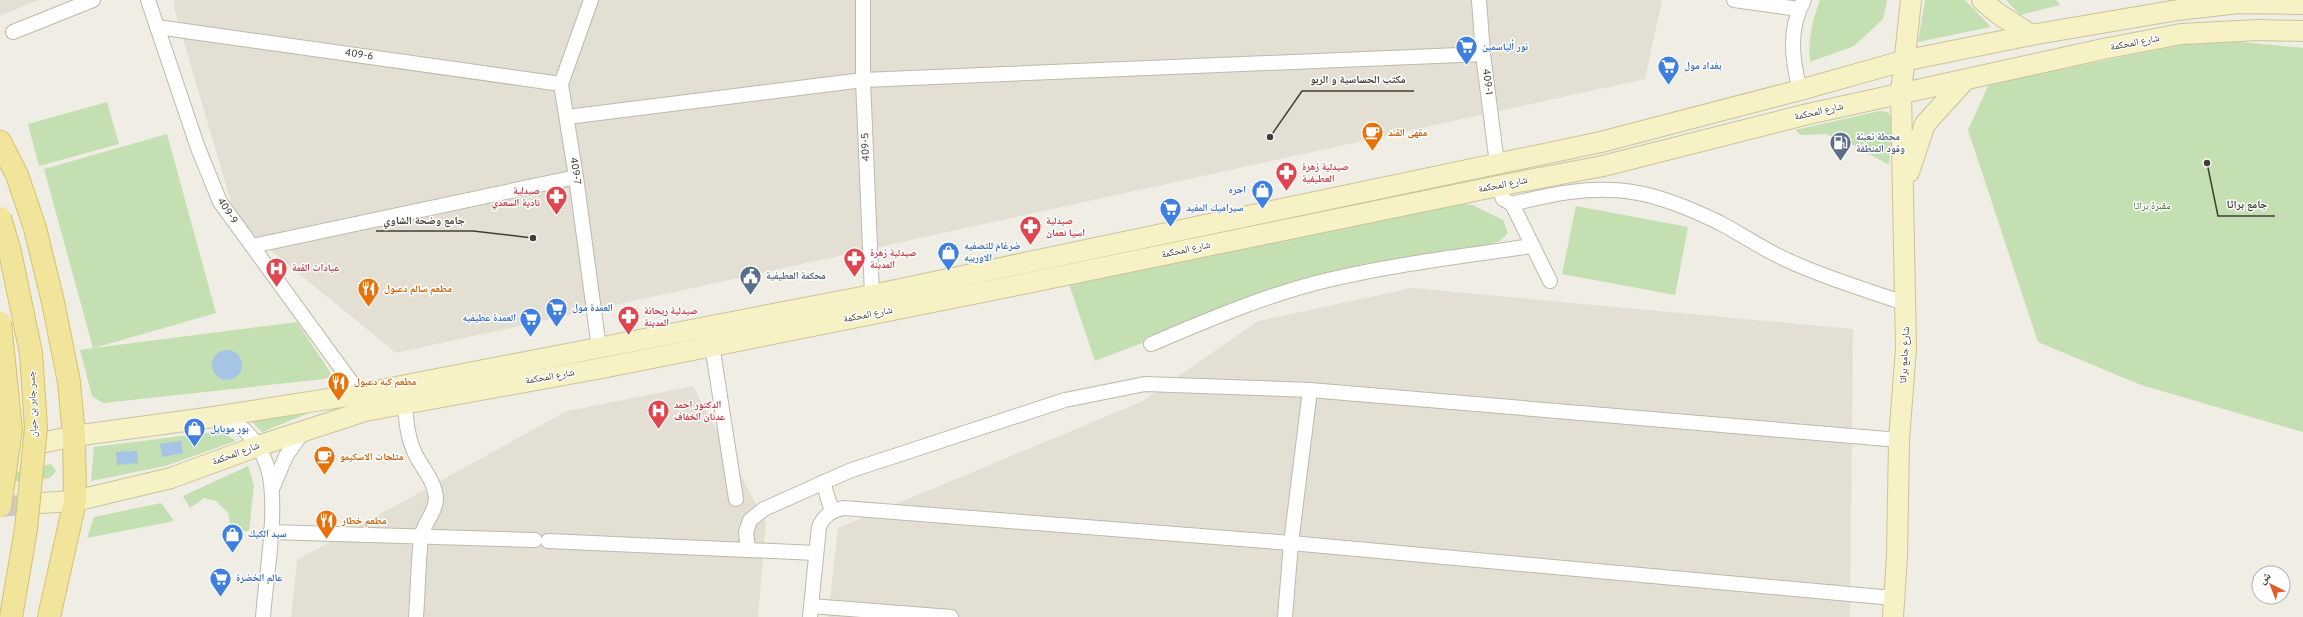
<svg xmlns="http://www.w3.org/2000/svg" width="2303" height="617" viewBox="0 0 2303 617" font-family="Overpass,'Noto Naskh Arabic',sans-serif">
  <style>
    .residential { fill: #e3e0d3 }
    .green { fill: #c4dfb1 }
    .water { fill: #a6c4e6 }
    .lines { fill: none; stroke-linecap: round; stroke-linejoin: round }
    .secondary-tunnel { stroke: #cccac1; stroke-width: 20; stroke-dasharray: 20 10; stroke-linecap: butt }
    .street-casing { stroke: #bdb9ab; stroke-width: 16 }
    .secondary-casing { stroke: #cac398; stroke-width: 22 }
    .primary-casing { stroke: #d4c26e; stroke-width: 24 }
    .street { stroke: #fff; stroke-width: 14 }
    .secondary { stroke: #f7f2c6; stroke-width: 20 }
    .primary { stroke: #f1e49b; stroke-width: 22 }
    .primary-bridge-casing { stroke: #d4c26e; stroke-width: 24; stroke-linecap: butt }
    .primary-bridge { stroke: #f1e49b; stroke-width: 22 }
    .labels { text-anchor: middle; dominant-baseline: central; stroke-width: 3; stroke-linejoin: round; paint-order: stroke }
    .street-label { font-size: 10px; fill: #413e35; stroke: #fff }
    .shop-label { font-size: 10px; font-weight: bold; fill: #366cbe; stroke: #fff; text-anchor: start }
    .food-label { font-size: 10px; font-weight: bold; fill: #c56008; stroke: #fff; text-anchor: start }
    .service-label { font-size: 10px; font-weight: bold; fill: #4e5e75; stroke: #fff; text-anchor: start }
    .health-label { font-size: 10px; font-weight: bold; fill: #be3a42; stroke: #fff; text-anchor: start }
    .park-label { font-size: 10px; fill: #3e6b30; stroke: #fff }
    .leader { fill: none; stroke: #413e35; stroke-width: 1.5 }
    .callout-dot { fill: #413e35; stroke: #fff; stroke-width: 1.5 }
    .callout-label { font-size: 11px; text-anchor: middle; font-weight: bold; fill: #413e35; stroke: #fff; stroke-width: 3; stroke-linejoin: round; paint-order: stroke }
  </style>
  <rect width="100%" height="100%" fill="#efede4"/>
  <g class="residential">
    <path d="M 0,0 L 39,0 L 0,16 Z"/>
    <path d="M 175,0 L 1662,0 L 1645,79 L 396,353 L 237,223 L 174,8 Z"/>
    <path d="M 1412,288 L 1853,329 L 1850,617 L 828,617 L 838,528 L 1141,402 L 1258,321 Z"/>
    <path d="M 693,386 L 766,523 L 758,617 L 291,617 L 297,560 L 567,411 Z"/>
  </g>
  <g class="green">
    <path d="M 1820,0 L 1887,0 L 1883,19 L 1854,46 L 1810,62 C 1808,39 1812,21 1820,0 Z"/>
    <path d="M 1925,0 L 1965,0 L 1991,27 L 1918,42 Z"/>
    <path d="M 2006,0 L 2056,0 L 2060,5 L 2020,15 Z"/>
    <path d="M 2210,39 L 2303,48 L 2303,432 L 2141,385 L 2038,342 L 1968,130 L 1989,84 Z"/>
    <path d="M 107,102 L 119,144 L 39,166 L 28,124 Z"/>
    <path d="M 1880,111 L 1888,112 L 1892,120 L 1889,165 L 1855,146 L 1826,134 L 1801,135 L 1795,130 Z"/>
    <path d="M 167,134 L 216,313 L 94,348 L 297,322 L 330,372 L 330,377 L 324,379 L 103,403 L 92,396 L 80,350 L 93,348 L 44,169 Z"/>
    <path d="M 1451,202 L 1472,205 L 1503,220 L 1508,233 L 1500,241 L 1484,246 L 1303,281 L 1095,361 L 1068,281 Z"/>
    <path d="M 1576,206 L 1688,227 L 1675,295 L 1562,274 Z"/>
    <path d="M 314,411 L 262,432 L 249,419 Z"/>
    <path d="M 214,432 L 225,434 L 236,441 L 165,466 L 91,481 L 94,447 Z"/>
    <path d="M 51,464 L 56,471 L 50,478 L 3,483 L 3,475 Z"/>
    <path d="M 248,466 L 254,485 L 249,531 L 232,531 L 228,513 L 216,501 L 204,498 L 190,508 L 183,496 Z"/>
    <path d="M 161,503 L 174,521 L 87,538 L 94,517 Z"/>
  </g>
  <g class="water">
    <circle cx="227" cy="365" r="15"/>
    <path d="M 181,441 L 183,453 L 162,457 L 160,444 Z"/>
    <path d="M 137,451 L 138,463 L 117,465 L 116,452 Z"/>
  </g>
  <g class="lines">
    <path class="secondary-tunnel" d="M 0,507 L 40,503"/>
    <defs>
      <g id="street">
        <path d="M 148,0 L 198,148 L 220,202 L 360,394"/>
        <path d="M 591,0 L 561,84 L 576,177 L 599,348"/>
        <path d="M 863,0 L 863,80 L 872,295"/>
        <path d="M 1479,0 L 1483,54 L 1497,164"/>
        <path d="M 1734,0 L 1799,9"/>
        <path d="M 157,27 L 561,84"/>
        <path d="M 13,32 L 93,0"/>
        <path d="M 1800,90 C 1792,60 1788,29 1804,0"/>
        <path d="M 567,117 L 863,80 L 1483,54"/>
        <path d="M 1498,186 L 1503,199 L 1512,204 C 1598,182 1639,183 1720,223 C 1743,235 1764,250 1787,260 C 1825,278 1867,290 1907,304"/>
        <path d="M 1512,204 L 1550,281"/>
        <path d="M 252,246 L 576,177"/>
        <path d="M 1151,344 C 1208,320 1268,294 1328,280 C 1395,264 1464,256 1532,246"/>
        <path d="M 712,345 L 736,499"/>
        <path d="M 405,404 C 406,419 407,434 413,449 C 419,465 435,480 436,498 C 436,513 423,523 421,538 C 418,564 418,591 416,617"/>
        <path d="M 219,418 C 246,421 265,452 270,477 C 277,518 266,575 263,617"/>
        <path d="M 823,482 L 832,512"/>
        <path d="M 272,489 L 286,456 L 303,432"/>
        <path d="M 270,532 L 535,540"/>
        <path d="M 548,541 L 816,553"/>
        <path d="M 748,550 L 746,532 L 750,520 L 764,509 L 849,471 L 1065,400 L 1145,384 L 1310,390 L 1899,440"/>
        <path d="M 811,606 L 951,617"/>
        <path d="M 810,617 L 819,527 C 824,515 832,510 844,508 L 1291,543 L 1893,598"/>
        <path d="M 1285,617 L 1291,543 L 1310,390"/>
      </g>
      <g id="secondary">
        <path d="M 1982,0 L 1997,13 L 2031,35"/>
        <path d="M 1909,172 L 1925,124 L 1965,80"/>
        <path d="M 46,442 L 74,436 L 214,417 L 360,394 L 872,295 L 1601,142 L 1800,90 L 1903,61 L 2031,35 L 2178,10 L 2238,3 L 2303,4"/>
        <path d="M 40,503 L 75,501 L 171,478 L 258,446 L 365,411 L 602,368 L 998,289 L 1498,186 L 1603,166 L 1808,114 L 2103,49 L 2181,34 L 2260,30 L 2303,31"/>
        <path d="M 1893,617 L 1897,556 L 1899,440 L 1906,348 L 1901,93 L 1911,0"/>
      </g>
      <path id="primary" d="M 0,142 L 17,175 L 35,228 L 53,302 L 69,382 L 74,436 L 75,501 L 49,617"/>
    </defs>
    <use href="#street" class="street-casing"/>
    <use href="#secondary" class="secondary-casing"/>
    <use href="#primary" class="primary-casing"/>
    <use href="#street" class="street"/>
    <use href="#secondary" class="secondary"/>
    <use href="#primary" class="primary"/>
    <defs>
      <g id="primary-bridge">
        <path d="M 0,218 L 10,252 L 31,353 L 36,428 L 26,529 L 11,617"/>
        <path d="M 0,323 L 11,430 L 0,506"/>
      </g>
    </defs>
    <use href="#primary-bridge" class="primary-bridge-casing"/>
    <use href="#primary-bridge" class="primary-bridge"/>
  </g>
  <defs>
    <symbol id="supermarket-pin" viewBox="-11 -11 22 30"><path d="M0 17L-7.5 6A9.5 9.5 0 1 1 7.5 6Z" fill="#3f7fe0" stroke="#fff"/><path d="M-6-5.5h2.5l.6 2H6L4.5 2H-2.5L-4.4-4H-6ZM-1.5 3.2a1.3 1.3 0 1 0 .1 0ZM3 3.2a1.3 1.3 0 1 0 .1 0Z" fill="#fff"/></symbol>
    <symbol id="cafe-pin" viewBox="-11 -11 22 30"><path d="M0 17L-7.5 6A9.5 9.5 0 1 1 7.5 6Z" fill="#e8710a" stroke="#fff"/><path d="M-5.5-4.5H6V0H3Q3 3.5 0 3.5H-2.5Q-5.5 3.5-5.5 0ZM3-3.2v2h1.7v-2ZM-6 4.5H4V6H-6Z" fill="#fff"/></symbol>
    <symbol id="fuel-pin" viewBox="-11 -11 22 30"><path d="M0 17L-7.5 6A9.5 9.5 0 1 1 7.5 6Z" fill="#5c6f8a" stroke="#fff"/><path d="M-5.5-6h7V0h2V4h1.3V-2.5L3-4.5l.8-.8L6-3V5H2.5V1h-1V6h-7ZM-4.2-4.7v3.2H.2V-4.7Z" fill="#fff"/></symbol>
    <symbol id="pharmacy-pin" viewBox="-11 -11 22 30"><path d="M0 17L-7.5 6A9.5 9.5 0 1 1 7.5 6Z" fill="#e0444e" stroke="#fff"/><path d="M-2-6h4v4h4v4h-4v4h-4v-4h-4v-4h4Z" fill="#fff"/></symbol>
    <symbol id="shop-pin" viewBox="-11 -11 22 30"><path d="M0 17L-7.5 6A9.5 9.5 0 1 1 7.5 6Z" fill="#3f7fe0" stroke="#fff"/><path d="M-5-2.5h2.3a2.7 3.5 0 0 1 5.4 0H5L5.5 6h-11ZM-1.5-2.5h3a1.5 2.3 0 0 0-3 0Z" fill="#fff"/></symbol>
    <symbol id="hospital-pin" viewBox="-11 -11 22 30"><path d="M0 17L-7.5 6A9.5 9.5 0 1 1 7.5 6Z" fill="#e0444e" stroke="#fff"/><path d="M-5-5h3v3.5h4V-5h3V5h-3V1.5h-4V5h-3Z" fill="#fff"/></symbol>
    <symbol id="civic-pin" viewBox="-11 -11 22 30"><path d="M0 17L-7.5 6A9.5 9.5 0 1 1 7.5 6Z" fill="#5c6f8a" stroke="#fff"/><path d="M-.6-6.5H3V-4.5H.6V-3L4-1V1h2V6H-6V1h2V-1L-.6-3ZM-1.2 2.5V6h2.4V2.5Z" fill="#fff"/></symbol>
    <symbol id="restaurant-pin" viewBox="-11 -11 22 30"><path d="M0 17L-7.5 6A9.5 9.5 0 1 1 7.5 6Z" fill="#e8710a" stroke="#fff"/><path d="M-5-6h1v4h1v-4h1v4h1v-4h1v5L-1.5 .5V6h-2V.5L-5-1ZM5-6V6H3V1.5H1.5Q1.5-4 5-6Z" fill="#fff"/></symbol>
  </defs>
  <g fill-rule="evenodd">
    <use href="#supermarket-pin" x="1454" y="34" width="25" height="34"/>
    <use href="#supermarket-pin" x="1656" y="54" width="25" height="34"/>
    <use href="#cafe-pin" x="1360" y="120" width="25" height="34"/>
    <use href="#fuel-pin" x="1828" y="130" width="25" height="34"/>
    <use href="#pharmacy-pin" x="1274" y="160" width="25" height="34"/>
    <use href="#shop-pin" x="1250" y="178" width="25" height="34"/>
    <use href="#pharmacy-pin" x="544" y="184" width="25" height="34"/>
    <use href="#supermarket-pin" x="1158" y="196" width="25" height="34"/>
    <use href="#pharmacy-pin" x="1018" y="214" width="25" height="34"/>
    <use href="#shop-pin" x="936" y="240" width="25" height="34"/>
    <use href="#pharmacy-pin" x="842" y="246" width="25" height="34"/>
    <use href="#hospital-pin" x="264" y="256" width="25" height="34"/>
    <use href="#civic-pin" x="738" y="264" width="25" height="34"/>
    <use href="#restaurant-pin" x="356" y="276" width="25" height="34"/>
    <use href="#supermarket-pin" x="544" y="296" width="25" height="34"/>
    <use href="#pharmacy-pin" x="616" y="304" width="25" height="34"/>
    <use href="#supermarket-pin" x="518" y="306" width="25" height="34"/>
    <use href="#restaurant-pin" x="326" y="370" width="25" height="34"/>
    <use href="#hospital-pin" x="646" y="398" width="25" height="34"/>
    <use href="#shop-pin" x="182" y="416" width="25" height="34"/>
    <use href="#cafe-pin" x="312" y="444" width="25" height="34"/>
    <use href="#restaurant-pin" x="314" y="508" width="25" height="34"/>
    <use href="#shop-pin" x="220" y="522" width="25" height="34"/>
    <use href="#supermarket-pin" x="208" y="566" width="25" height="34"/>
  </g>
  <g class="labels">
    <g class="street-label">
      <text transform="translate(2135 43) rotate(-11)">شارع المحكمة</text>
      <text transform="translate(359 55) rotate(8)">409-6</text>
      <text transform="translate(1487 82) rotate(83)">409-1</text>
      <text transform="translate(1819 112) rotate(-13)">شارع المحكمة</text>
      <text transform="translate(866 147) rotate(-92)">409-5</text>
      <text transform="translate(575 171) rotate(82)">409-7</text>
      <text transform="translate(1503 185) rotate(-11)">شارع المحكمة</text>
      <text transform="translate(227 211) rotate(57)">409-9</text>
      <text transform="translate(1186 250) rotate(-12)">شارع المحكمة</text>
      <text transform="translate(868 315) rotate(-11)">شارع المحكمة</text>
      <text transform="translate(1905 355) rotate(-87)">شارع جامع براثا</text>
      <text transform="translate(550 377) rotate(-10)">شارع المحكمة</text>
      <text transform="translate(33 404) rotate(-92)">جسر جابر بن حيان</text>
      <text transform="translate(236 454) rotate(-20)">شارع المحكمة</text>
    </g>
    <g class="shop-label">
      <text x="1482" y="47">نور ألياسمين</text>
      <text x="1684" y="66">بغداد مول</text>
      <text x="1246" y="190" text-anchor="end">اجره</text>
      <text x="1186" y="208">سيراميك المفيد</text>
      <text x="964" y="246">ضرغام للتصفيه<tspan x="964" dy="12">الاوربيه</tspan></text>
      <text x="572" y="308">العمدة مول</text>
      <text x="516" y="318" text-anchor="end">العمدة عطيفيه</text>
      <text x="210" y="429">بور موبايل</text>
      <text x="248" y="534">سيد الكيك</text>
      <text x="236" y="578">عالم الخضرة</text>
    </g>
    <g class="food-label">
      <text x="1388" y="133">مقهى القند</text>
      <text x="384" y="289">مطعم سالم دعبول</text>
      <text x="354" y="382">مطعم كبه دعبول</text>
      <text x="340" y="457">مثلجات الاسكيمو</text>
      <text x="342" y="521">مطعم خطار</text>
    </g>
    <g class="service-label">
      <text x="1856" y="137">محطة تعبئة<tspan x="1856" dy="12">وقود المنطقة</tspan></text>
      <text x="766" y="276">محكمة العطيفية</text>
    </g>
    <g class="health-label">
      <text x="1302" y="167">صيدلية زهرة<tspan x="1302" dy="12">العطيفية</tspan></text>
      <text x="540" y="191" text-anchor="end">صيدلية<tspan x="540" dy="12">نادية السعدي</tspan></text>
      <text x="1046" y="221">صيدلية<tspan x="1046" dy="12">اسيا نعمان</tspan></text>
      <text x="870" y="253">صيدلية زهرة<tspan x="870" dy="12">المدينة</tspan></text>
      <text x="292" y="268">عيادات القمة</text>
      <text x="644" y="311">صيدلية ريحانة<tspan x="644" dy="12">المدينة</tspan></text>
      <text x="674" y="405">الدكتور احمد<tspan x="674" dy="12">عدنان الخفاف</tspan></text>
    </g>
    <g class="park-label">
      <text x="2152" y="206">مقبرة براثا</text>
    </g>
  </g>
  <path class="leader" d="M1270 137L1302 91H1414M2207 163L2218 216H2275M533 238L473 231H376"/>
  <g class="callout-dot">
    <circle cx="1270" cy="137" r="4"/>
    <circle cx="2207" cy="163" r="4"/>
    <circle cx="533" cy="238" r="4"/>
  </g>
  <g class="callout-label">
    <text x="1358" y="83">مكتب الحساسية و الربو</text>
    <text x="2247" y="208">جامع براثا</text>
    <text x="424" y="224">جامع وضحة الشاوي</text>
  </g>
  <g transform="translate(2271 585) rotate(318)"><circle r="19" fill="#ffffff" stroke="#b3b2ae"/>
  <path d="M0-3L7 15L0 10L-7 15Z" fill="#df5e2b"/>
  <text y="-6" font-size="11" font-weight="bold" text-anchor="middle" fill="#413e35">ش</text>
  </g>
</svg>
